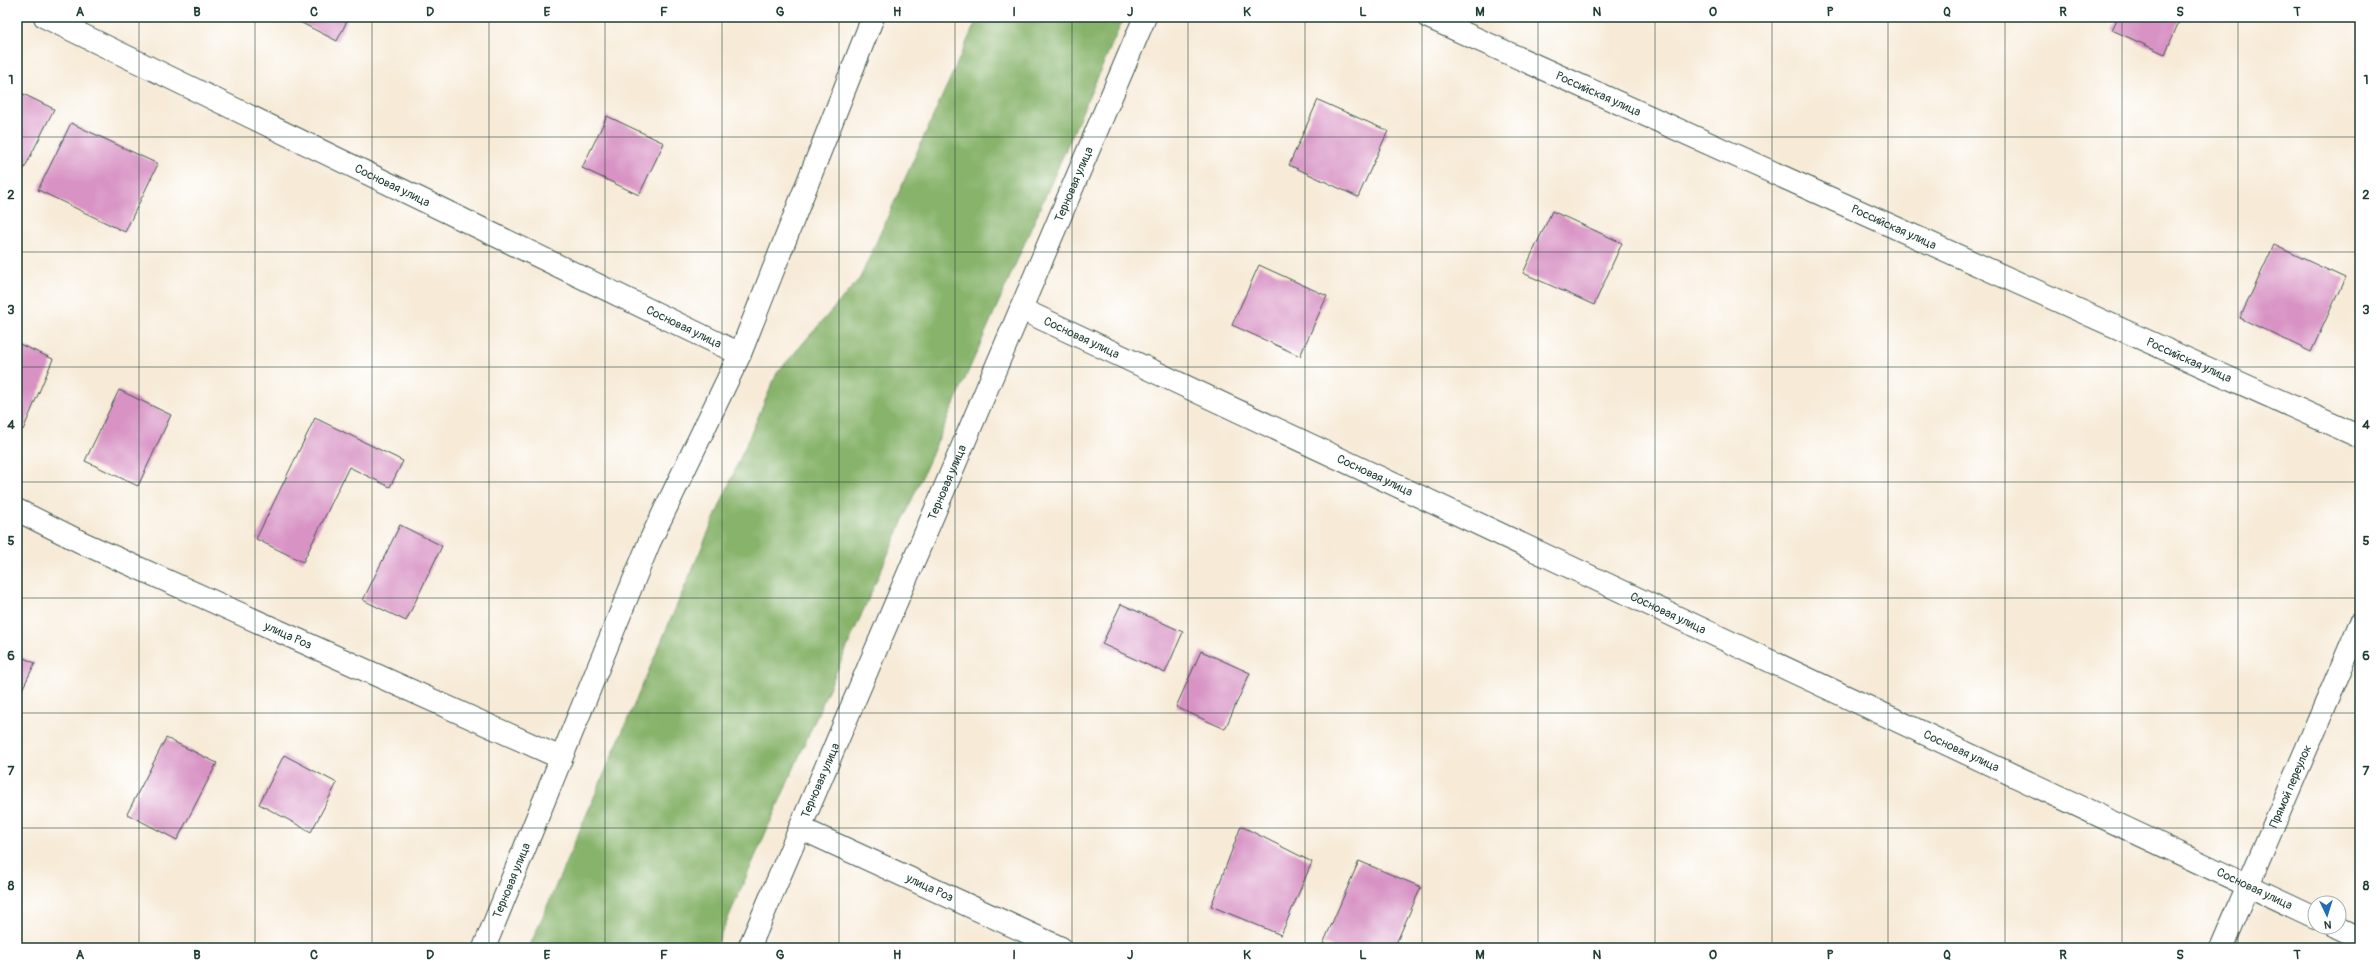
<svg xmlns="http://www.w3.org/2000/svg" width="2377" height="965" viewBox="0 0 2377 965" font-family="Pangolin,sans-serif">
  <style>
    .forest { fill: #87b36b; stroke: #537850 }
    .building { fill: #d893c4 }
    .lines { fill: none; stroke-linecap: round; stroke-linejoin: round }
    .minor-casing { stroke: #3f574d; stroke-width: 24 }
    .minor { stroke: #fff; stroke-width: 22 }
    .grid { fill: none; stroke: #1f3d34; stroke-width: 1; stroke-opacity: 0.55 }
    .labels { text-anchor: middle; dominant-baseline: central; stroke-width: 3.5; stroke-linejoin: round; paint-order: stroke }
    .street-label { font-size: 12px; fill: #1f3d34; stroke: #fff }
    .neatline { fill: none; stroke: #1f3d34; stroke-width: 1.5 }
    .grid-label { font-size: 13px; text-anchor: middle; font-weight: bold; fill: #1f3d34 }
  </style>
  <rect width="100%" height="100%" fill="#fff"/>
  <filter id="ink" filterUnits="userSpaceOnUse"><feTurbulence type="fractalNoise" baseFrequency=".025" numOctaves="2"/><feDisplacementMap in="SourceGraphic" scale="8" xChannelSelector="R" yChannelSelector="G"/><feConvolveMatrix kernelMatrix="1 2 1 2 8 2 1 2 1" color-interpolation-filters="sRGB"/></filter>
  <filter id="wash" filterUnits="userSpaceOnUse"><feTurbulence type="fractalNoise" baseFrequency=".012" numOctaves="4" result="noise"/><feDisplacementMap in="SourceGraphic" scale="16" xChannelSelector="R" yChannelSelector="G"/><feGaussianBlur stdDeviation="0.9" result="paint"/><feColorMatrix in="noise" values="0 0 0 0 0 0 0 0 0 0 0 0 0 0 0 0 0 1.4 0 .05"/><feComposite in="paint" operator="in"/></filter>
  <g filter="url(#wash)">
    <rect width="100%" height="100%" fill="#f7ebd8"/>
    <path class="forest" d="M 978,17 L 1124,17 L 715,948 L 529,948 L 777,373 L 860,278 Z"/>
    <g id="blocks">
      <g class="building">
        <path d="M 290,17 L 349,17 L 337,41 Z"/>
        <path d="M 2118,17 L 2181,17 L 2165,54 L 2112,30 Z"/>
        <path d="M 17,91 L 54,109 L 17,183 Z"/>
        <path d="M 1318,100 L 1388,131 L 1358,197 L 1289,165 Z"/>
        <path d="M 607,116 L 664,143 L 639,195 L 582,168 Z"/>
        <path d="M 71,123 L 158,164 L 125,232 L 38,190 Z"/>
        <path d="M 1552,211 L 1622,243 L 1594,305 L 1523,273 Z"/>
        <path d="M 2274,245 L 2345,278 L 2311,352 L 2240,318 Z"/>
        <path d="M 1259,265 L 1327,296 L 1300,356 L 1232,325 Z"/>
        <path d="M 17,343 L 53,359 L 23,430 L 17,428 Z"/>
        <path d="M 119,390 L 171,415 L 138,486 L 85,461 Z"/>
        <path d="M 315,418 L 403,461 L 390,487 L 349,467 L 303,562 L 256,539 Z"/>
        <path d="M 400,525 L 442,546 L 406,621 L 363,600 Z"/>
        <path d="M 1121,604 L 1183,632 L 1165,673 L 1102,644 Z"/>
        <path d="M 1201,651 L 1250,673 L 1225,729 L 1176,707 Z"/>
        <path d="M 17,655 L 35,663 L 17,700 Z"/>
        <path d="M 166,738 L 217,763 L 177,840 L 127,814 Z"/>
        <path d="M 284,755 L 337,783 L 311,832 L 259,804 Z"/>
        <path d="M 1241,826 L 1312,862 L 1281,935 L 1211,906 Z"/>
        <path d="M 1359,861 L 1421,887 L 1394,948 L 1334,948 L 1323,944 Z"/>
      </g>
    </g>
  </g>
  <g filter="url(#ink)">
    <use href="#blocks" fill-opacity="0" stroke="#3f574d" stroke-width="1"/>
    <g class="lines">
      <defs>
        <g id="minor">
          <path id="s1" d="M 45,17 L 740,354"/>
          <path id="s2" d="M 1428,17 L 2360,437"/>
          <path id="s3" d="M 1021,309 L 2315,917"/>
          <path id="s4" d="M 17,510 L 85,544 L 561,758"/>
          <path id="s5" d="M 800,828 L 1061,948"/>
          <path d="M 2336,927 L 2360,938"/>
          <path id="s6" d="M 484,948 L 649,543 L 740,354 L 873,17"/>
          <path id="s7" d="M 749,948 L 1145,17"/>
          <path id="s8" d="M 2221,948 L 2360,624"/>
        </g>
      </defs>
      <use href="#minor" class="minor-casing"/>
      <use href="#minor" class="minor"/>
    </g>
  </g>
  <path class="grid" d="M 139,17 L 139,948M 255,17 L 255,948M 372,17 L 372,948M 489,17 L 489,948M 605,17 L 605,948M 722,17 L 722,948M 839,17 L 839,948M 955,17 L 955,948M 1072,17 L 1072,948M 1188,17 L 1188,948M 1305,17 L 1305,948M 1422,17 L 1422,948M 1538,17 L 1538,948M 1655,17 L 1655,948M 1772,17 L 1772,948M 1888,17 L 1888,948M 2005,17 L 2005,948M 2122,17 L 2122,948M 2238,17 L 2238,948M 17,137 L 2360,137M 17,252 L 2360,252M 17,367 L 2360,367M 17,482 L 2360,482M 17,598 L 2360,598M 17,713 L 2360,713M 17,828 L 2360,828"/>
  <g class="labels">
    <g class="street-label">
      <text stroke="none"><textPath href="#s2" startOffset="187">Российская улица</textPath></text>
      <text stroke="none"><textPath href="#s7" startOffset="830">Терновая улица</textPath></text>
      <text stroke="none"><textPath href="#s1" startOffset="386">Сосновая улица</textPath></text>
      <text stroke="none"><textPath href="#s2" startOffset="511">Российская улица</textPath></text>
      <text stroke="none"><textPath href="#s1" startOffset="710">Сосновая улица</textPath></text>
      <text stroke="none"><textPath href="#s3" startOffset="67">Сосновая улица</textPath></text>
      <text stroke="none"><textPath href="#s2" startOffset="835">Российская улица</textPath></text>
      <text stroke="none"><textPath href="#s3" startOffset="391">Сосновая улица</textPath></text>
      <text stroke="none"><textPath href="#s7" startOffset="506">Терновая улица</textPath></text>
      <text stroke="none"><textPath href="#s3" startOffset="715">Сосновая улица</textPath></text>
      <text stroke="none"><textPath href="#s4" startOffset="299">улица Роз</textPath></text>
      <text stroke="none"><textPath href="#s3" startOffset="1039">Сосновая улица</textPath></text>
      <text stroke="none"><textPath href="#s7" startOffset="182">Терновая улица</textPath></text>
      <text stroke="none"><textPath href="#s8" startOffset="176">Прямой переулок</textPath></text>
      <text stroke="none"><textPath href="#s6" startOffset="73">Терновая улица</textPath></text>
      <text stroke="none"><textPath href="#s5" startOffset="143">улица Роз</textPath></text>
      <text stroke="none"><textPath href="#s3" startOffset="1363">Сосновая улица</textPath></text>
    </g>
  </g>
  <rect width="2377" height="965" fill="none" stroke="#fff" stroke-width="44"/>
  <g transform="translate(2327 915) rotate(176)"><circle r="19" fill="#ffffff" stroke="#a5b1ae"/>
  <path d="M0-3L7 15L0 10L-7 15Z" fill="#1f6fb2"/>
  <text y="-6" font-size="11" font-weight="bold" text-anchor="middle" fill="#1f3d34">N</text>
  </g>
  <rect x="22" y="22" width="2333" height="921" class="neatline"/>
  <g class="grid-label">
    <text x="80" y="16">A</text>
    <text x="197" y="16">B</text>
    <text x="314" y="16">C</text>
    <text x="430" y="16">D</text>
    <text x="547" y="16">E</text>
    <text x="664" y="16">F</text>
    <text x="780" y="16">G</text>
    <text x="897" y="16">H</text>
    <text x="1014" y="16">I</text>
    <text x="1130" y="16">J</text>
    <text x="1247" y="16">K</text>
    <text x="1363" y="16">L</text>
    <text x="1480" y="16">M</text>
    <text x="1597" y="16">N</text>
    <text x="1713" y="16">O</text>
    <text x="1830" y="16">P</text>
    <text x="1947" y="16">Q</text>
    <text x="2063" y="16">R</text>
    <text x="2180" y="16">S</text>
    <text x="2297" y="16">T</text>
    <text x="11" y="84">1</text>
    <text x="2366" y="84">1</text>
    <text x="11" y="199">2</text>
    <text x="2366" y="199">2</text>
    <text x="11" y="314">3</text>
    <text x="2366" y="314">3</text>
    <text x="11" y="429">4</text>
    <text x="2366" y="429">4</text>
    <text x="11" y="545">5</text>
    <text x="2366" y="545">5</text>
    <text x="11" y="660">6</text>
    <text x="2366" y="660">6</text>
    <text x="11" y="775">7</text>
    <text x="2366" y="775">7</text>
    <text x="11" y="890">8</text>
    <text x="2366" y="890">8</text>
    <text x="80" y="959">A</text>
    <text x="197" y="959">B</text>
    <text x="314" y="959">C</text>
    <text x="430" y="959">D</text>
    <text x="547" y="959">E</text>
    <text x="664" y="959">F</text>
    <text x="780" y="959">G</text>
    <text x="897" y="959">H</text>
    <text x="1014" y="959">I</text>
    <text x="1130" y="959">J</text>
    <text x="1247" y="959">K</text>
    <text x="1363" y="959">L</text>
    <text x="1480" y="959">M</text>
    <text x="1597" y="959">N</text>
    <text x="1713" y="959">O</text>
    <text x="1830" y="959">P</text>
    <text x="1947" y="959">Q</text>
    <text x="2063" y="959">R</text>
    <text x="2180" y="959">S</text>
    <text x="2297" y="959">T</text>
  </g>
</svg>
